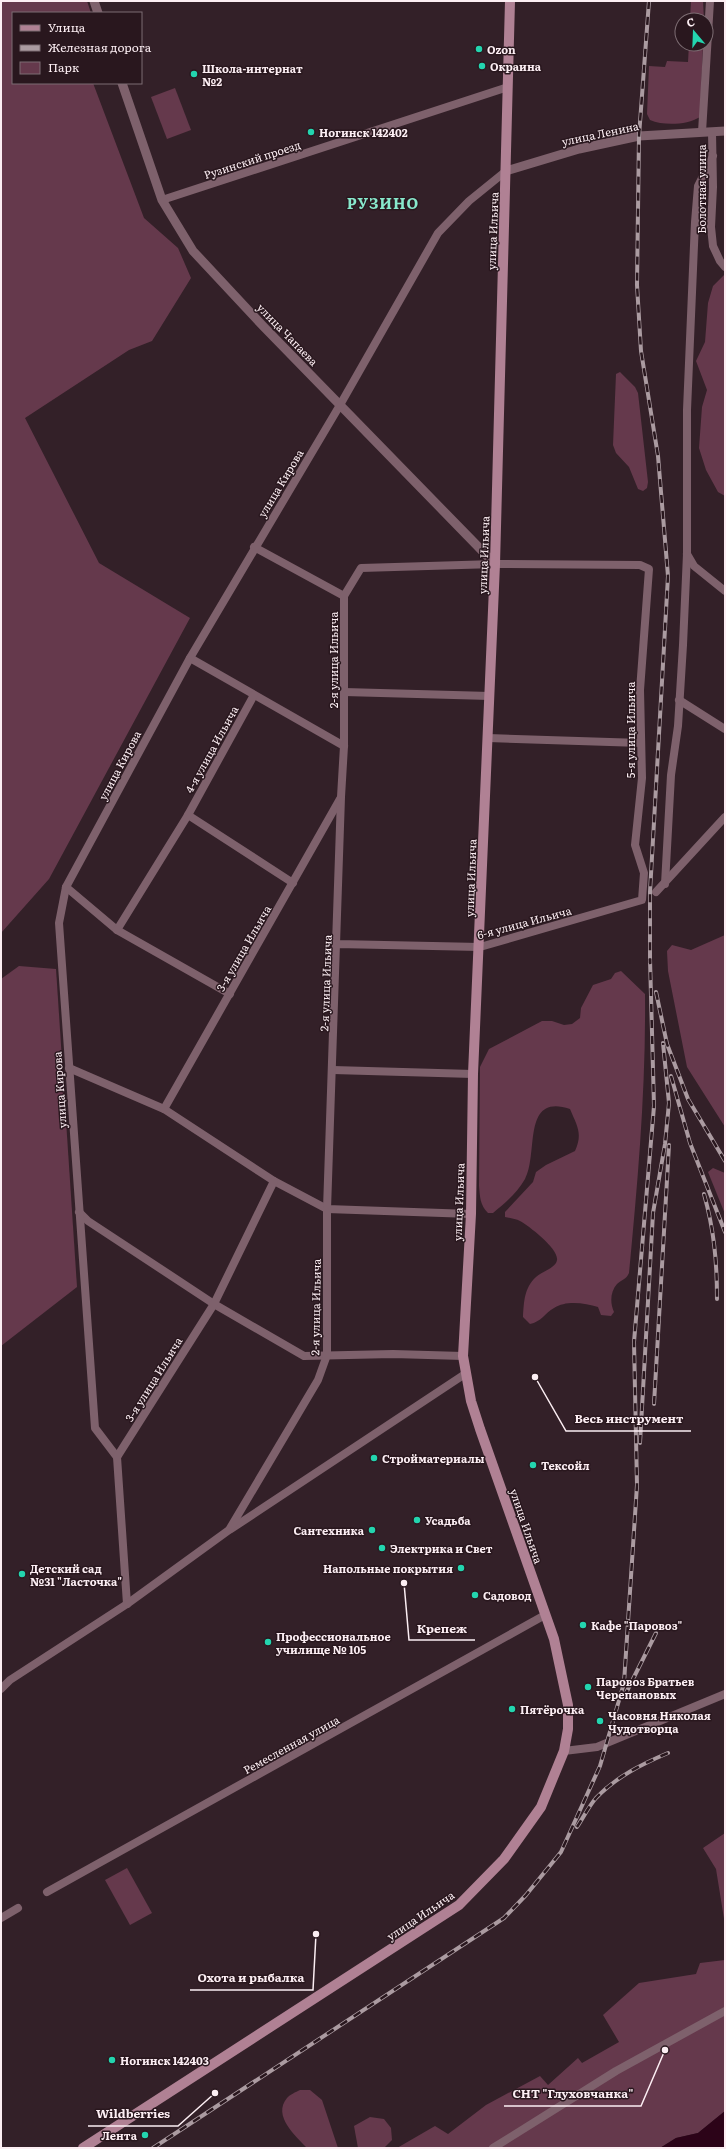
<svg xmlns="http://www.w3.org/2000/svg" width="726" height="2149" viewBox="0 0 726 2149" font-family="Literata,serif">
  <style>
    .green { fill: #65394c }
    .water { fill: #2c0318 }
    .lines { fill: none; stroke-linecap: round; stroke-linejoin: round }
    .minor { stroke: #7e616c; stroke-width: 8 }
    .tertiary { stroke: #7e616c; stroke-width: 9 }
    .secondary { stroke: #b08194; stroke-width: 10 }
    .rail-casing { stroke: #ab9ba1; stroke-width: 4 }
    .rail { stroke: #29171e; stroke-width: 2.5; stroke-dasharray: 8; stroke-linecap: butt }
    .poi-dot { fill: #23d5af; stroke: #29171e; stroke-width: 1.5 }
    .labels { text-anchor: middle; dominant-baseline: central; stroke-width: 3; stroke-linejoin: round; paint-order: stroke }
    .poi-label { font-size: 11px; font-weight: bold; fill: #fceef3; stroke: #29171e; text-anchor: start }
    .street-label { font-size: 11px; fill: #fceef3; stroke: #29171e }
    .district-label { font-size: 15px; font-weight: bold; letter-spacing: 1px; fill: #88e8cc; stroke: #29171e }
    .leader { fill: none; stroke: #fceef3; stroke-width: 1.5 }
    .callout-dot { fill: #fceef3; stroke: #29171e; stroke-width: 1.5 }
    .callout-label { font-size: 12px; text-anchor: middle; font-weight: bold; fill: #fceef3; stroke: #29171e; stroke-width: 3; stroke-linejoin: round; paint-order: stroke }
  </style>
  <rect width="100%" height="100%" fill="#332028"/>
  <g class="green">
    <path d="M 1,1 L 87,1 L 91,13 L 13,13 L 13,83 L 93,83 L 144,218 L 178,248 L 191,278 L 152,341 L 129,350 L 25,418 L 99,563 L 190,618 L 49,879 L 1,933 Z"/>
    <path d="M 691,1 L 703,1 L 704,20 L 690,20 Z"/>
    <path d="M 689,44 L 703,44 L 700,117 C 687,125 664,126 650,120 L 647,114 L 649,66 L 665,67 L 667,61 L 688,62 Z"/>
    <path d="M 175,88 L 191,130 L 167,139 L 151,97 Z"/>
    <path d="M 725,274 L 725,496 L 718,492 L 706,470 L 699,448 L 702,407 L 707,390 L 696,361 L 705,342 L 708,303 L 713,286 Z"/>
    <path d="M 620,372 L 635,387 L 638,393 L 648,482 L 647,488 L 643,491 L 638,489 L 629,467 L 616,453 L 613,445 L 616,374 Z"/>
    <path d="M 725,935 L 725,1127 L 687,1067 L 668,971 L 667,951 L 672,945 L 691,950 Z"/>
    <path d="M 19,966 L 56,969 L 77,1287 L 1,1346 L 1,979 Z"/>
    <path d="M 621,971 L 645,994 C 646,1088 638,1180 629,1273 C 626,1280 622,1279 617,1284 C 610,1292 610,1303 614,1312 L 611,1316 L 601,1315 L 598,1307 C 585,1303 566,1300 554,1308 C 545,1313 541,1322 530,1324 L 523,1317 C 524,1302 524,1288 536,1277 C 541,1272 556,1268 557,1260 C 559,1249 529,1226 520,1221 C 516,1219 510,1218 505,1217 L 505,1212 L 533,1182 L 536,1172 L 546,1165 L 575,1151 C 583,1133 577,1126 570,1109 C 521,1093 539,1154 525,1179 C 517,1193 505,1203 493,1213 L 488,1213 C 480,1205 480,1197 479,1186 L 480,1067 L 489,1049 L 542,1021 L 552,1021 L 564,1025 L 572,1024 L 580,1018 L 581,1008 L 593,985 L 611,979 L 615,973 Z"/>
    <path d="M 713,1168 L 725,1173 L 725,1214 L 708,1172 Z"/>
    <path d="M 725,1833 L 725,1925 L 716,1869 L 703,1848 Z"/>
    <path d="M 127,1868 L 152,1913 L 130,1925 L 105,1880 Z"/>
    <path d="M 725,1960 L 725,2111 L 698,2133 L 676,2138 L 660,2148 L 397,2148 L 435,2126 L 448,2134 L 486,2105 L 540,2076 L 548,2085 L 578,2058 L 582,2063 L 619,2042 L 603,2015 L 639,1983 L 696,1974 L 700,1963 Z"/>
    <path d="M 300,2090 L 310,2090 L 322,2100 L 338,2148 L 307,2148 C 296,2136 272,2116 287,2098 C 289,2095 296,2092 300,2090 Z"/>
    <path d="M 370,2117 L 384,2119 L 391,2128 L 392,2140 L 385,2147 L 358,2148 L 354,2126 Z"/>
  </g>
  <path class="water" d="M 725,2111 L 725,2148 L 660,2148 L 676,2138 L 698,2133 Z"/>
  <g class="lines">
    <g class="minor">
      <path d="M 702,132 L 710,1"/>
      <path d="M 712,132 L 713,187 L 711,227 L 713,246 L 720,261 L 725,267"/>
      <path d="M 162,200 L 508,87"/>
      <path d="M 254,547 L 344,596"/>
      <path d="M 687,554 L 694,566 L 725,591"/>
      <path d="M 190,658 L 344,746"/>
      <path d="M 344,692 L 490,696"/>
      <path d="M 679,700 L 725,729"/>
      <path d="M 488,738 L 641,743"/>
      <path d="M 188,815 L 293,883"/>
      <path d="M 665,884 L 671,775 L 678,726 L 683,645 L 687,554 L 687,410 L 695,222 L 698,186 L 713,156"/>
      <path d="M 66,887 L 117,930 L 230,994"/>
      <path d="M 656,892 L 725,817"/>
      <path d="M 117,930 L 188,815 L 254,695"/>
      <path d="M 69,1068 L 164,1109 L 274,1181 L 327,1209 L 471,1214"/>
      <path d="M 333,1070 L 473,1074"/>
      <path d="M 164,1109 L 340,799"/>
      <path d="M 79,1212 L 88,1221 L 214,1304 L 304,1356 L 393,1354 L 463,1356"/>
      <path d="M 117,1457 L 95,1428 L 59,923 L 66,887 L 190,658 L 340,405 L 438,233 L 469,201 L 506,171"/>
      <path d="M 231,1529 L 465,1374"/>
      <path d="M 127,1604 L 117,1457 L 214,1304 L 274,1181"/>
      <path d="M 1,1689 L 10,1680 L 127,1604 L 229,1530 L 318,1380 L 327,1355 L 327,1209 L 341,797 L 344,746 L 344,596 L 361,568 L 495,564 L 640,565 L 649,569 L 640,690 L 642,778 L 635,845 L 644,873 L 642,900 L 480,947 L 337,944"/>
      <path d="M 564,1751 L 597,1747 L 725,1694"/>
      <path d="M 47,1892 L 545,1615"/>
      <path d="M 1,1918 L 18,1908"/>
      <path d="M 493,2148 L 616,2071 L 725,2011"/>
    </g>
    <g class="tertiary">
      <path d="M 94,1 L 98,13"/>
      <path d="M 122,83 L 162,200 L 193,251 L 263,326 L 495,564"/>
      <path d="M 506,171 L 579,149 L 639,136 L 725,131"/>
    </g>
    <path class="secondary" d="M 83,2148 L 459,1905 L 504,1859 L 541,1807 L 564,1751 L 568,1729 L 568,1705 L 554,1639 L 480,1429 L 471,1401 L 463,1356 L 471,1214 L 473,1074 L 495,564 L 510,1"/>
    <defs>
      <g id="rail">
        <path d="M 649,1 L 639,136 L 637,285 L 641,351 L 658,456 L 668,576 L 650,892 L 650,963"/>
        <path d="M 656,992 L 667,1044 L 688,1099 L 725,1161"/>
        <path d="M 671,1076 L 690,1143 L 725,1232"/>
        <path d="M 704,1194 C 714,1230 717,1261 717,1299"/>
        <path d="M 654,1404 L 669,1145"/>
        <path d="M 640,1443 L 653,1213 L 665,1144 L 669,1103 L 663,1043"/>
        <path d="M 624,1697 L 656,1633"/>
        <path d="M 577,1827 C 583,1818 589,1806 596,1798 C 616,1777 642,1764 668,1753"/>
        <path d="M 153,2148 L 504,1918 L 526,1895 L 561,1852 L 600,1766 L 624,1683 L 637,1485 L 634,1342 L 654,1106 L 650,959"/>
      </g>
    </defs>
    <use href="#rail" class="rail-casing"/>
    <use href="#rail" class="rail"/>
  </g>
  <g class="poi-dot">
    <circle cx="479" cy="49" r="4"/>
    <circle cx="482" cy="66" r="4"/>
    <circle cx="194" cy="74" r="4"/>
    <circle cx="311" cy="132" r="4"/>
    <circle cx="374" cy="1458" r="4"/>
    <circle cx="533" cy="1465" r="4"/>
    <circle cx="417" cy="1520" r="4"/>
    <circle cx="372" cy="1530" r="4"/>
    <circle cx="382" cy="1548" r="4"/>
    <circle cx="461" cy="1568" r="4"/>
    <circle cx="22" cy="1574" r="4"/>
    <circle cx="475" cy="1595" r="4"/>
    <circle cx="583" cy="1625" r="4"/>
    <circle cx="268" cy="1642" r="4"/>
    <circle cx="588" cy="1687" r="4"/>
    <circle cx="512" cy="1709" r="4"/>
    <circle cx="600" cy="1721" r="4"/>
    <circle cx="112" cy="2060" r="4"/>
    <circle cx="145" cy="2135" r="4"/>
  </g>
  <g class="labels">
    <g class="poi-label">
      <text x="487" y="49">Ozon</text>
      <text x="490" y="66">Окраина</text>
      <text x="202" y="68">Школа-интернат<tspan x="202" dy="13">№2</tspan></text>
      <text x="319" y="132">Ногинск 142402</text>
      <text x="382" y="1458">Стройматериалы</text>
      <text x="541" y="1465">Тексойл</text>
      <text x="425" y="1520">Усадьба</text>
      <text x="364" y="1530" text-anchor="end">Сантехника</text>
      <text x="390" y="1548">Электрика и Свет</text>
      <text x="30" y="1568">Детский сад<tspan x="30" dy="13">№31 "Ласточка"</tspan></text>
      <text x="453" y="1568" text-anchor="end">Напольные покрытия</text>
      <text x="483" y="1595">Садовод</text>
      <text x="591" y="1625">Кафе "Паровоз"</text>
      <text x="276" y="1636">Профессиональное<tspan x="276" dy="13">училище № 105</tspan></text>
      <text x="596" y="1681">Паровоз Братьев<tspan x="596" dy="13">Черепановых</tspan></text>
      <text x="520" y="1709">Пятёрочка</text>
      <text x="608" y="1715">Часовня Николая<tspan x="608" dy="13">Чудотворца</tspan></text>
      <text x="120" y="2060">Ногинск 142403</text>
      <text x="137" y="2135" text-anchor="end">Лента</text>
    </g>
    <g class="street-label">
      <text transform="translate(600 133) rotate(-12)">улица Ленина</text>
      <text transform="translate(252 159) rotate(-18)">Рузинский проезд</text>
      <text transform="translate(701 189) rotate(-90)">Болотная улица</text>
      <text transform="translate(492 231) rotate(-88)">улица Ильича</text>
      <text transform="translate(288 334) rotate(46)">улица Чапаева</text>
      <text transform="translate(280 483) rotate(-59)">улица Кирова</text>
      <text transform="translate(483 555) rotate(-88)">улица Ильича</text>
      <text transform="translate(333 660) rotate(-90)">2-я улица Ильича</text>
      <text transform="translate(630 730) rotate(-90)">5-я улица Ильича</text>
      <text transform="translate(211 749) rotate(-61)">4-я улица Ильича</text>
      <text transform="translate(119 765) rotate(-62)">улица Кирова</text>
      <text transform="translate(470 878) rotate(-88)">улица Ильича</text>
      <text transform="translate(524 922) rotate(-15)">6-я улица Ильича</text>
      <text transform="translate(243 948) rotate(-60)">3-я улица Ильича</text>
      <text transform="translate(325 983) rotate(-88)">2-я улица Ильича</text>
      <text transform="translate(59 1090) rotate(-94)">улица Кирова</text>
      <text transform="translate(458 1202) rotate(-88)">улица Ильича</text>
      <text transform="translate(315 1307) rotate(-89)">2-я улица Ильича</text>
      <text transform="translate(153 1379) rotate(-58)">3-я улица Ильича</text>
      <text transform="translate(527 1526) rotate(71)">улица Ильича</text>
      <text transform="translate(291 1744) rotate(-29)">Ремесленная улица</text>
      <text transform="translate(420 1915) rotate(-34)">улица Ильича</text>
    </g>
    <g class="district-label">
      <text x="383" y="202">РУЗИНО</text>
    </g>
  </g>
  <path class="leader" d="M535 1377L566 1431H691M404 1583L409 1640H475M316 1934L313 1990H190M665 2050L641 2106H504M215 2093L178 2126H88"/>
  <g class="callout-dot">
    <circle cx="535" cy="1377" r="4"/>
    <circle cx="404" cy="1583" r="4"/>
    <circle cx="316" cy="1934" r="4"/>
    <circle cx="665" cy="2050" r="4"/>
    <circle cx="215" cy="2093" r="4"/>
  </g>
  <g class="callout-label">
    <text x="629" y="1423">Весь инструмент</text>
    <text x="442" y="1633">Крепеж</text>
    <text x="251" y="1982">Охота и рыбалка</text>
    <text x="573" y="2098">СНТ "Глуховчанка"</text>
    <text x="133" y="2118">Wildberries</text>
  </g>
  <rect width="726" height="2149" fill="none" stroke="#fceef3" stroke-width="4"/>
  <rect x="12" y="12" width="130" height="72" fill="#29171e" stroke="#7d6d73"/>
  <rect x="20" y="25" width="20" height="6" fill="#b08194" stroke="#7d6d73"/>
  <text x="48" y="32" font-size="12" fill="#fceef3">Улица</text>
  <rect x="20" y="45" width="20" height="6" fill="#ab9ba1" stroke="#7d6d73"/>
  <text x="48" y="52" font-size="12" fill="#fceef3">Железная дорога</text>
  <rect x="20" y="62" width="20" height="12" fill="#65394c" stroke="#7d6d73"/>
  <text x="48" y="72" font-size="12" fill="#fceef3">Парк</text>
  <g transform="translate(694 32) rotate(341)"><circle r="19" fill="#29171e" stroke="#7d6d73"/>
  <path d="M0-3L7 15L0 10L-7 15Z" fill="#23d5af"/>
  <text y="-6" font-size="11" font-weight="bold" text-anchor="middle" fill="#fceef3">С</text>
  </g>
</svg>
